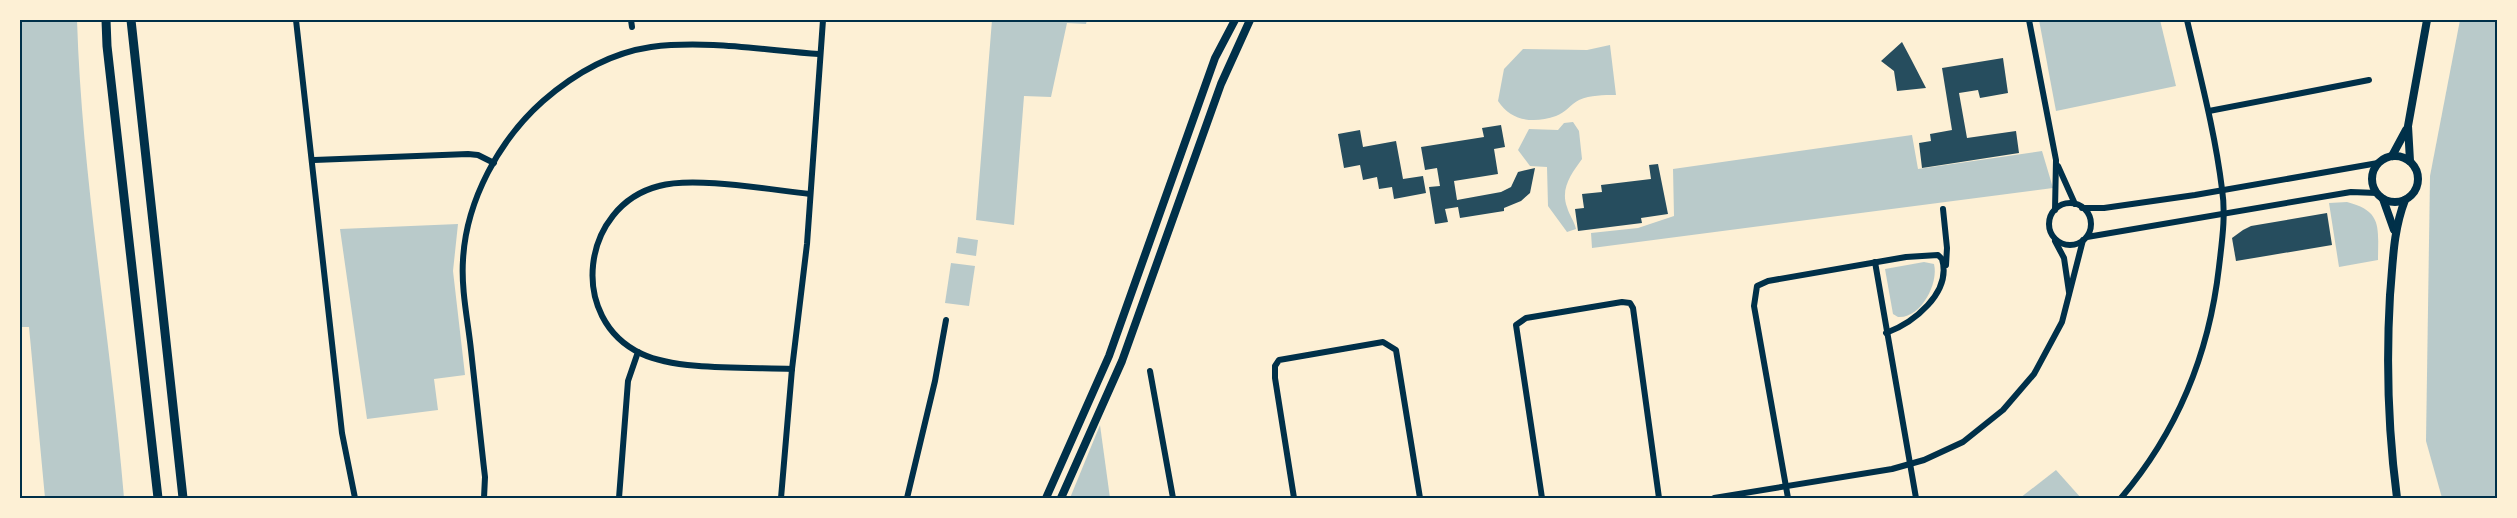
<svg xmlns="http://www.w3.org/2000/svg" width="2517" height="518" viewBox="0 0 2517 518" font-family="Barlow,sans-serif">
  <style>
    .green { fill: #b9caca }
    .building { fill: #264d5e }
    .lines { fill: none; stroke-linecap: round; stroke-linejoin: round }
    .minor { stroke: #003049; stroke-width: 6 }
    .tertiary { stroke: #003049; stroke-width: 8 }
    .primary { stroke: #003049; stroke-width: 9 }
    .neatline { fill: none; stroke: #003049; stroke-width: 2 }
  </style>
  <rect width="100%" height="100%" fill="#fdf0d5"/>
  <g class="green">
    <path d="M 20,20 L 77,20 C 82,180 111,339 124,498 L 45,498 L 29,327 L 20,327 Z"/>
    <path d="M 992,20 L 1087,20 L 1086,24 L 1067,23 L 1051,97 L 1024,96 L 1014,225 L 976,220 Z"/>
    <path d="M 2039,20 L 2160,20 L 2176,86 L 2056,111 Z"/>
    <path d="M 2460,20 L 2497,20 L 2497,498 L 2442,498 L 2426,441 L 2430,176 Z"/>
    <path d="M 1610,45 L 1616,95 C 1603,95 1591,95 1579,100 C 1571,104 1565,113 1556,116 C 1533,124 1511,121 1498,101 L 1504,69 L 1523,49 L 1587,50 Z"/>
    <path d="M 1573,122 L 1579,131 L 1582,159 C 1572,173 1560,188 1567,207 C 1569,215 1574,220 1576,229 L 1567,232 L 1548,206 L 1547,167 L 1530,166 L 1518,150 L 1529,129 L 1558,130 L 1564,123 Z"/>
    <path d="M 1912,135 L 1918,169 L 2042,151 L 2053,188 L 1592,248 L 1591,233 L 1638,228 L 1674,216 L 1673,169 Z"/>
    <path d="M 2347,202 C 2383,211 2378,228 2378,260 L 2339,267 L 2329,203 Z"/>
    <path d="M 458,224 L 453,271 L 465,375 L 434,379 L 438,410 L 367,419 L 340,229 Z"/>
    <path d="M 958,237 L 978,240 L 976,256 L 956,253 Z"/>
    <path d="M 1924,262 L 1934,264 C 1939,284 1920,319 1898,317 L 1893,314 L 1885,269 Z"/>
    <path d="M 951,263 L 975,266 L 969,306 L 945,303 Z"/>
    <path d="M 1100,425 L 1110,498 L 1070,498 Z"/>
    <path d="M 2056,470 L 2081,498 L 2020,498 Z"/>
  </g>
  <g class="building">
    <path d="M 1902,42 L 1911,59 L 1926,88 L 1897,91 L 1894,71 L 1881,61 Z"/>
    <path d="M 2003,58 L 2008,93 L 1980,98 L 1978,90 L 1959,93 L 1967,138 L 2016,131 L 2019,153 L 1922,168 L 1919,143 L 1931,141 L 1930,134 L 1952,130 L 1942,68 Z"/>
    <path d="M 1501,125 L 1505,147 L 1494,149 L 1498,174 L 1454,181 L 1457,200 L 1501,192 L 1511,187 L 1518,172 L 1535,168 L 1530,193 L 1521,201 L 1504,208 L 1504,211 L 1460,218 L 1458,207 L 1445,209 L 1448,222 L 1435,224 L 1429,187 L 1440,186 L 1437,168 L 1425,170 L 1421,147 L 1484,137 L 1482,128 Z"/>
    <path d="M 1360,130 L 1363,147 L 1396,141 L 1403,179 L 1423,176 L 1426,193 L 1394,199 L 1392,187 L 1379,189 L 1377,177 L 1363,180 L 1360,165 L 1344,168 L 1338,134 Z"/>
    <path d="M 1658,164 L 1668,214 L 1641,218 L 1642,223 L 1578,231 L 1575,209 L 1584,208 L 1582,194 L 1602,192 L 1601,185 L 1651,179 L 1649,165 Z"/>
    <path d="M 2327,213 L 2332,245 L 2236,261 L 2232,238 L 2243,230 L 2251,226 Z"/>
  </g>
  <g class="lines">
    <g class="minor">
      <path d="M 296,20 L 342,433 L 355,498"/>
      <path d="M 631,20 L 632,27"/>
      <path d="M 2029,20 L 2056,160 L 2055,210"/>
      <path d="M 2209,111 L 2369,80"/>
      <path d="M 314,160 L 468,154 L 478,155 L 494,163"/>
      <path d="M 2058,166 L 2075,204"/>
      <circle cx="2070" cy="224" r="21"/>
      <path d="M 2082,208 L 2104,208 L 2195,195 L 2378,163"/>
      <path d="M 1943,209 L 1947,248 L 1946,265"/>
      <path d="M 2087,237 L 2351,192 L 2377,193"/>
      <path d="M 2055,241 L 2064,258 L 2069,292"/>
      <path d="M 1875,262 L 1916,498"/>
      <path d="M 792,369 C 751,367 678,371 642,354 C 567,319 581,206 659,186 C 694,176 771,190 810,194"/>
      <path d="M 1150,371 L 1173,498"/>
      <path d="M 484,498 L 485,477 C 480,435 476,393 471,350 C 468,321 461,290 463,260 C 466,201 499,140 543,101 C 574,74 610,53 651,47 C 706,40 764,50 819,54"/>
      <path d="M 619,498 L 628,381 L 638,352"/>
      <path d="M 781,498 L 792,369 L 807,244 L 823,20"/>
      <path d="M 907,498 L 935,381 L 946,320"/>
      <path d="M 1294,498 L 1275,378 L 1275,366 L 1279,360 L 1383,342 L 1396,350 L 1420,498"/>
      <path d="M 1542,498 L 1516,325 L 1526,318 L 1622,302 L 1630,303 L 1633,308 L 1659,498"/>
      <path d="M 1714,498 L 1892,469 L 1924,460 L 1963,442 L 2003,410 L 2034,374 L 2062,322 L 2083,240"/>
      <path d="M 1788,498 L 1754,306 L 1757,286 L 1768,281 L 1906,257 L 1938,255 L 1942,259 C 1952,293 1913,323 1886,333"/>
      <path d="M 2121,498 C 2178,431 2209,355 2219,267 C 2222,241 2226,215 2222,189 C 2215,132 2200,76 2187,20"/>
    </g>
    <g class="tertiary">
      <circle cx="2395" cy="179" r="23"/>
      <path d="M 2392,156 L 2406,130"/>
      <path d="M 2410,161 L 2408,126 L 2427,20"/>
      <path d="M 2383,199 L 2394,230"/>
      <path d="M 1046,498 L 1109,356 L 1215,58 L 1235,20"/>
      <path d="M 1061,498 L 1122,361 L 1221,84 L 1250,20"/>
      <path d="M 2397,498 C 2388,430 2386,364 2390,295 C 2393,262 2393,231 2405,200"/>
    </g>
    <g class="primary">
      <path d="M 106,20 L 107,46 L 158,498"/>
      <path d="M 131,20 L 183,498"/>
    </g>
  </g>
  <rect width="2517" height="518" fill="none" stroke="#fdf0d5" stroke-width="42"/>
  <rect x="21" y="21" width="2475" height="476" class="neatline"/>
</svg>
